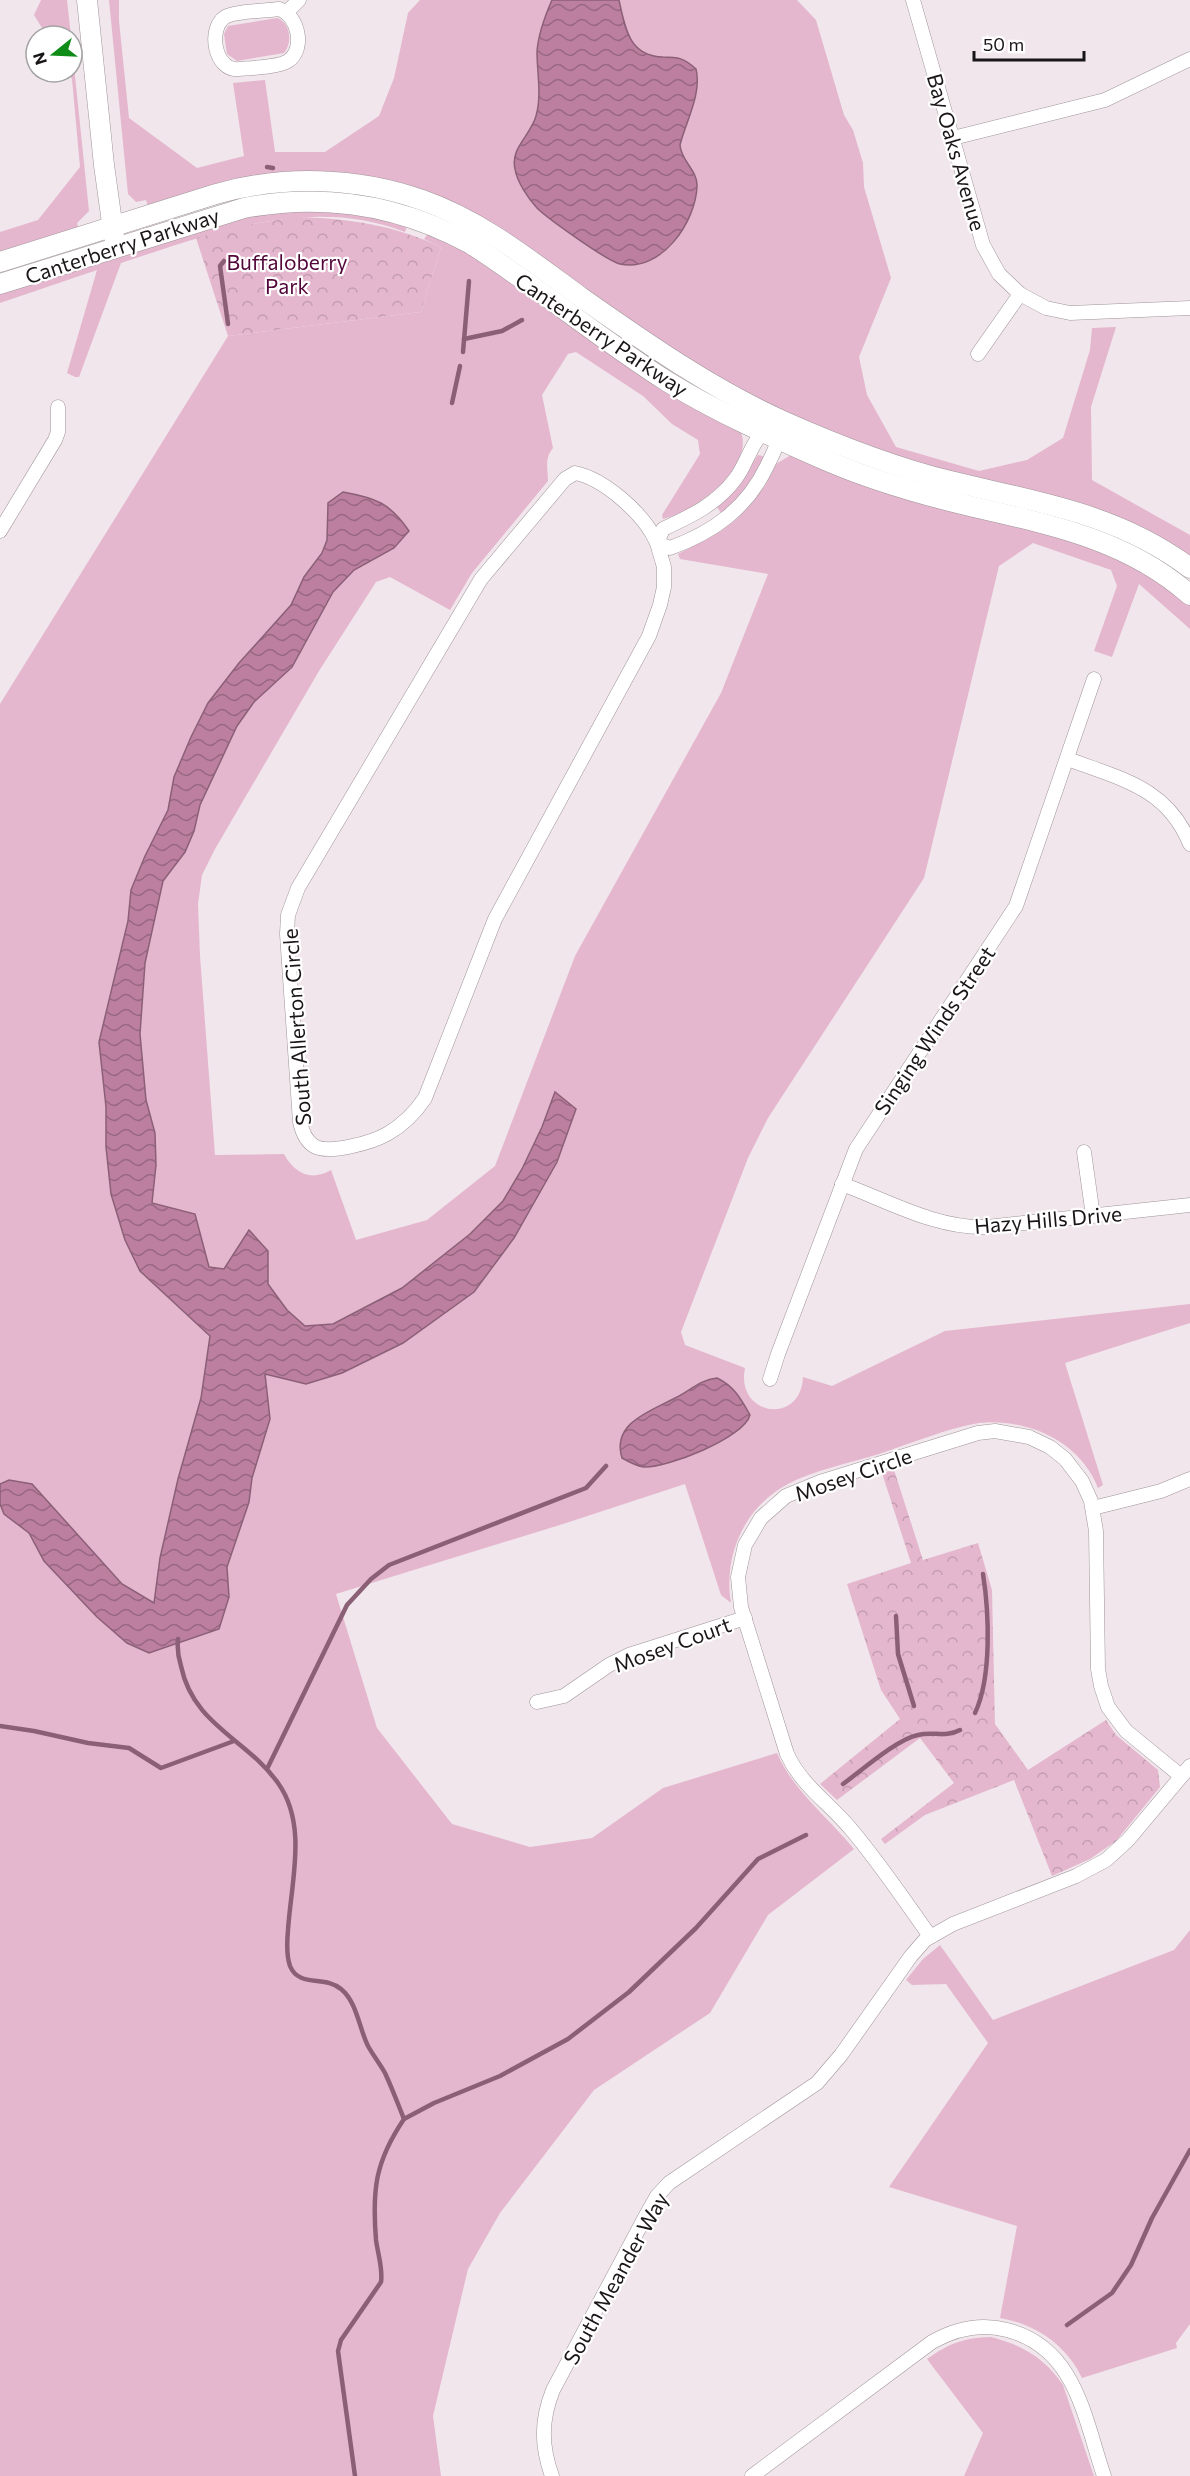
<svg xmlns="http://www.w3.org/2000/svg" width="1190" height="2476" viewBox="0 0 1190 2476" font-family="Commissioner,sans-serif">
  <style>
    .green { fill: #e4b7ce }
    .park { fill: url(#park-crowns) }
    .water { fill: url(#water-waves); stroke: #8b6077; stroke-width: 1.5 }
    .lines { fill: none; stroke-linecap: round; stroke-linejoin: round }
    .stream { stroke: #8b6077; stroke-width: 4.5 }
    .street-casing { stroke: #9f9499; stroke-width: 15 }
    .secondary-casing { stroke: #9f9499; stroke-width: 21 }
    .street { stroke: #fff; stroke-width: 14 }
    .secondary { stroke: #fff; stroke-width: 20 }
    .labels { text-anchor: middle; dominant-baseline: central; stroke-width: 4.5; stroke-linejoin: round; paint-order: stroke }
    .street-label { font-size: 21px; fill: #1a1618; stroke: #fff }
    .park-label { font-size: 21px; fill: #510538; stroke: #fff }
  </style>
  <defs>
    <pattern id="park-crowns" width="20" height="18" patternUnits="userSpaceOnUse" patternTransform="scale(1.5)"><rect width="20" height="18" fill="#e4b7ce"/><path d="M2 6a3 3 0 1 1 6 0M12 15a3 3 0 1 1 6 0" fill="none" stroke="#c39db0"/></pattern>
    <pattern id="water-waves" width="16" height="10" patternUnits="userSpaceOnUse" patternTransform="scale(1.5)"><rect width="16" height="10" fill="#bc7fa0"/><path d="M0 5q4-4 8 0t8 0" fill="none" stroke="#986781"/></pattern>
  </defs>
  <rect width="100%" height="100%" fill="#f1e6eb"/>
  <g class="green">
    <path d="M 41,0 L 67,0 L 71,36 L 47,36 L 34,15 Z"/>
    <path d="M 109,0 L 119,0 L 119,21 L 129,118 L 197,168 L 244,156 L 233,83 L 265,80 L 275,152 L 325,152 L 379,116 L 394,78 L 408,13 L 420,0 L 797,0 L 816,20 L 844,115 L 853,130 L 863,163 L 864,187 L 891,278 L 859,357 L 867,395 L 896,447 L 979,471 L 1027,460 L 1063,438 L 1090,350 L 1092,328 L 1116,327 L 1091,407 L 1092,480 L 1190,535 L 1190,562 L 862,447 L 731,388 L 523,248 L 358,179 L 149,209 L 146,200 L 136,202 L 128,194 Z"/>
    <path d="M 277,18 C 290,22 293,43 284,53 L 237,61 L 227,54 L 224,34 L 228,26 Z"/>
    <path d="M 72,47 L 89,211 L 77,223 L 79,231 L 0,257 L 0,232 L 38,220 L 80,167 L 72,79 L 68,72 L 72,72 Z"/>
    <path d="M 307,207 L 408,223 L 405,232 C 310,195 212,233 121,263 L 79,377 L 75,377 L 67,373 L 97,270 L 0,303 L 0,290 L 213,222 Z"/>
    <path d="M 430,231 L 452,241 L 741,432 C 754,470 695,511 663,519 L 662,515 L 700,454 L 698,440 L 672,424 L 643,396 L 576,352 L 568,354 L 542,395 L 553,448 C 544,459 548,468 548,481 L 472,573 L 450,610 L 390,577 L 376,582 L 319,671 L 215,849 L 202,875 L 198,904 L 200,956 L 215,1155 L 284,1154 C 294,1173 311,1182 331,1170 L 356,1240 L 427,1220 L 495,1166 L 575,956 L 721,693 L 768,574 L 680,559 L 678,554 L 721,531 L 738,518 L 765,486 L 776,464 L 791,455 L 1113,552 L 1190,603 L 1190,629 L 1139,584 L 1112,657 L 1094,651 L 1117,586 L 1111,570 L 1033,543 L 999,566 L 924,878 L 768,1118 L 748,1158 L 681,1332 L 685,1345 L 745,1368 C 735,1416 801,1426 803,1377 L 832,1386 L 945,1331 L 1190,1304 L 1190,1323 L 1065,1363 L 1103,1485 L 1098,1488 C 1080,1441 1027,1418 979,1423 C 945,1429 912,1443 879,1454 C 850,1463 814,1470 788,1484 C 744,1507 723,1556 731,1603 L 721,1595 L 685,1484 L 563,1524 L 336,1594 L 377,1728 L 452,1824 L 530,1847 L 592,1838 L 663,1788 L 777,1753 C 794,1792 828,1817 854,1849 L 768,1915 L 710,2013 L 594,2090 L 500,2213 L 468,2269 L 433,2416 L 441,2476 L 0,2476 L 0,704 L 228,336 L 421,312 L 441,247 L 424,239 Z"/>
    <path d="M 758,455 L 763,456 C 764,473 734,505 721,513 L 717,507 L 733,492 Z"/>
    <path d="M 1190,1930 L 1190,2324 L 1176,2343 L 1177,2348 L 1082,2378 C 1067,2346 1036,2324 1000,2318 L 1017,2226 L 889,2187 L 988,2043 L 946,1984 L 912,1985 L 906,1980 L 923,1959 L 940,1945 L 993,2020 L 1174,1950 Z"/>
    <path d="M 991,2337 C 1022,2345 1045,2358 1063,2385 L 1094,2476 L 964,2476 L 983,2433 L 927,2359 C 950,2343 963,2338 991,2337 Z"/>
  </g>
  <g class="park">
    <path d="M 296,217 C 347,218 394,225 441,247 L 421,312 L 228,336 L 196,238 L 240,226 Z"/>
    <path d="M 894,1470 L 923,1560 L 978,1543 L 992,1590 L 995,1724 L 1028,1770 L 1106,1720 L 1116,1735 L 1158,1770 L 1160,1787 L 1116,1841 L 1090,1859 L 1052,1876 L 1014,1780 L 925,1815 L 885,1844 L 881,1839 L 954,1783 L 920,1738 L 837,1800 L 820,1784 L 900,1719 L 881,1690 L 847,1584 L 911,1563 L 882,1473 Z"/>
  </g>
  <g class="water">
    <path d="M 552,0 L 619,0 C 625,28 629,56 663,57 C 678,57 684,58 696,69 C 702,94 686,121 680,145 C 681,161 698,171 697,186 C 696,222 661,273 620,264 C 607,261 547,218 537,208 C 528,198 517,182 515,169 C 510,148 531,135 536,116 C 542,95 537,73 537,52 C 538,35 545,16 552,0 Z"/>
    <path d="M 343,492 C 376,498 390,503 409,531 L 394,548 L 354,570 L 333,592 L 292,667 L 254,702 L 237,726 L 200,805 L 194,831 L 185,852 L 163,881 L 145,963 L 140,1034 L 146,1100 L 155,1133 L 156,1165 L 152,1203 L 195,1214 L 209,1267 L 224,1269 L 249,1230 L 268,1251 L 268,1284 L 287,1310 L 305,1326 L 333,1324 L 402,1288 L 470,1234 L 503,1201 L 522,1169 L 542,1127 L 555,1092 L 576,1109 L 557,1162 L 514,1238 L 474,1292 L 403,1343 L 342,1373 L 306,1384 L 265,1374 L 270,1419 L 252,1478 L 249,1502 L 227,1567 L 229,1597 L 219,1629 L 149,1653 L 127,1643 L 97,1617 L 44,1561 L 29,1533 L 4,1514 L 0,1504 L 0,1484 L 9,1480 L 32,1484 L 122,1584 L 154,1603 L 160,1558 L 178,1479 L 201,1398 L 210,1336 L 140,1271 L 125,1240 L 111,1194 L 106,1147 L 106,1107 L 99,1042 L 128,921 L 131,890 L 145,856 L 168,810 L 174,777 L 191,737 L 208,703 L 239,663 L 291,605 L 304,577 L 322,553 L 327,540 L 328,503 Z"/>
    <path d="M 717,1378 C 734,1386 741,1399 750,1415 C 744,1438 667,1468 644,1467 C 636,1466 629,1462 622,1458 C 611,1423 651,1411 675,1398 C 690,1391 699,1380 717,1378 Z"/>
  </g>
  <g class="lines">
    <g class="stream">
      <path d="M 267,167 L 273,168"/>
      <path d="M 224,261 L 220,266 L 228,324"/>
      <path d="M 464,339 L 502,331 L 522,320"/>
      <path d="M 463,352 L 469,281"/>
      <path d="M 452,403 L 460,366"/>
      <path d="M 896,1616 L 898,1654 L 914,1706"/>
      <path d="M 178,1639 C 177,1649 178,1657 181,1666 C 193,1725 247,1739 278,1783 C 308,1825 291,1882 288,1930 C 287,1941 286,1955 290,1966 C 299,1988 325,1975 341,1989 C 357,2002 359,2028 368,2046 C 373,2055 380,2064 385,2073 C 392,2088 398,2104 404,2119 C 375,2162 372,2190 376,2240 C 378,2255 383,2268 381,2282 L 341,2340 L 338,2351 L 355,2476"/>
      <path d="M 975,1713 C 992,1677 989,1612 983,1574"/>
      <path d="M 0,1726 L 34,1731 L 88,1743 L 129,1748 L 161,1768 L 234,1741"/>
      <path d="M 267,1769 L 347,1605 L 371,1579 L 389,1565 L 586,1488 L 606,1466"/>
      <path d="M 843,1784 C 861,1771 897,1739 918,1735 C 933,1731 945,1738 960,1730"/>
      <path d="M 404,2119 L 434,2103 L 500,2076 L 568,2039 L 629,1992 L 696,1928 L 758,1859 L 806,1835"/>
      <path d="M 1067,2325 L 1112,2293 L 1131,2265 L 1152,2218 L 1190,2150"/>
    </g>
    <defs>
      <g id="street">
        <path d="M 913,0 L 983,245 L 999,274 L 1020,294"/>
        <path d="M 279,9 C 298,15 306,49 288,61 C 279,67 251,68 239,69 C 215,72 207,29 225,17 C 235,11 266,11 279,9 Z"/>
        <path d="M 287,12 L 299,0"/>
        <path d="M 953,138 L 1105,100 L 1190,59"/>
        <path d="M 978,354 L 1020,294 L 1046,308 L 1070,313 L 1190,308"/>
        <path d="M 769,428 C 752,438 748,462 736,478 C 717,504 691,516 663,529 L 657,543 L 664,567 L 664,587 L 660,605 L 649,636 L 495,919 L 425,1098 C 415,1113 403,1125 387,1134 C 373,1142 329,1155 314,1146 C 306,1141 302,1131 300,1122 L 287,934 L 288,915 L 298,888 L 481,579 L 565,479 L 575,473 C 605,479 645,515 657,543 L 670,548 C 714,532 747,508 767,466 C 773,454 778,444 780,431"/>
        <path d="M 0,531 L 55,440 L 58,432 L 58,407"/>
        <path d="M 1068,759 C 1120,779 1167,787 1190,844"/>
        <path d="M 1084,1152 L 1093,1216"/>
        <path d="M 842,1184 C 888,1201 937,1229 987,1227 L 1190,1205"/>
        <path d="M 770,1379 L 778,1354 L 856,1149 L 1016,906 L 1094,679"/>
        <path d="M 1093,1508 L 1161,1491 L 1190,1479"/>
        <path d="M 537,1702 L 564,1696 L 609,1665 L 629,1655 L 745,1618"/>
        <path d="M 930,1936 C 904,1900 879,1862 850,1828 C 829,1803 801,1785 787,1754 L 741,1607 L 738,1577 L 745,1545 L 761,1518 L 786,1496 L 820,1482 L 978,1433 L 995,1431 L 1029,1437 L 1050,1447 L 1065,1459 L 1082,1481 L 1091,1501 L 1096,1531 L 1098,1669 L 1101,1686 L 1108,1707 L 1126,1731 L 1181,1776"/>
        <path d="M 552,2476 C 541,2446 541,2420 553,2390 L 644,2219 L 657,2196 L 669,2183 L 817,2083 L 841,2055 L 911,1956 L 925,1940 L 953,1924 L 1076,1876 L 1106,1860 L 1128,1840 L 1190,1766"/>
        <path d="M 752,2476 L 932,2342 C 955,2329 981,2323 1007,2330 C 1076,2348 1084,2417 1104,2476"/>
      </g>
      <g id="secondary">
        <path d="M 87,0 L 104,165 L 114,237"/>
        <path d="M 0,262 L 216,194 C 283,175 357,177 422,200 C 482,221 531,261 582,298 C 646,343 712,389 783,421 C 837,445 893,467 950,481 C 1036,502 1117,513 1190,568"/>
        <path d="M 0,284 L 244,208 C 323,193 400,205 471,244 C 538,287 600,339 668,382 C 717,412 770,436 823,459 C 871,480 923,495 974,507 C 1052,525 1128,540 1190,595"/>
      </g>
    </defs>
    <use href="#street" class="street-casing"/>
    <use href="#secondary" class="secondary-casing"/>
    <use href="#street" class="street"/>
    <use href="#secondary" class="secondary"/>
  </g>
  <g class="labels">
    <g class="street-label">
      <text transform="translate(957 152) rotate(74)">Bay Oaks Avenue</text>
      <text transform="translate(122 245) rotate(-18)">Canterberry Parkway</text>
      <text transform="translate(602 334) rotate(34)">Canterberry Parkway</text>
      <text transform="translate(296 1027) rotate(-94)">South Allerton Circle</text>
      <text transform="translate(934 1030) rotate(-56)">Singing Winds Street</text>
      <text transform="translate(1048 1219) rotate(-5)">Hazy Hills Drive</text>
      <text transform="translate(853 1474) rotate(-19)">Mosey Circle</text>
      <text transform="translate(672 1644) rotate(-20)">Mosey Court</text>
      <text transform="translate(615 2278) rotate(-61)">South Meander Way</text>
    </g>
    <g class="park-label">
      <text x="287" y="261">Buffaloberry<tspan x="287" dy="24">Park</tspan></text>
    </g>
  </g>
  <g transform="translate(54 54) rotate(252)"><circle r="28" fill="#ffffff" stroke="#a3a2a3" stroke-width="1.5"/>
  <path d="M0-4.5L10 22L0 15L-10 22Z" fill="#0e8c17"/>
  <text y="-9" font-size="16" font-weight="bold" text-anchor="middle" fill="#1a1618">N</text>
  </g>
  <path d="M974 51v9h110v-9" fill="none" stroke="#1a1618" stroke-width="3"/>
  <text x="983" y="51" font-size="18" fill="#1a1618" stroke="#ffffff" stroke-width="4.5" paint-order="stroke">50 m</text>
</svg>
